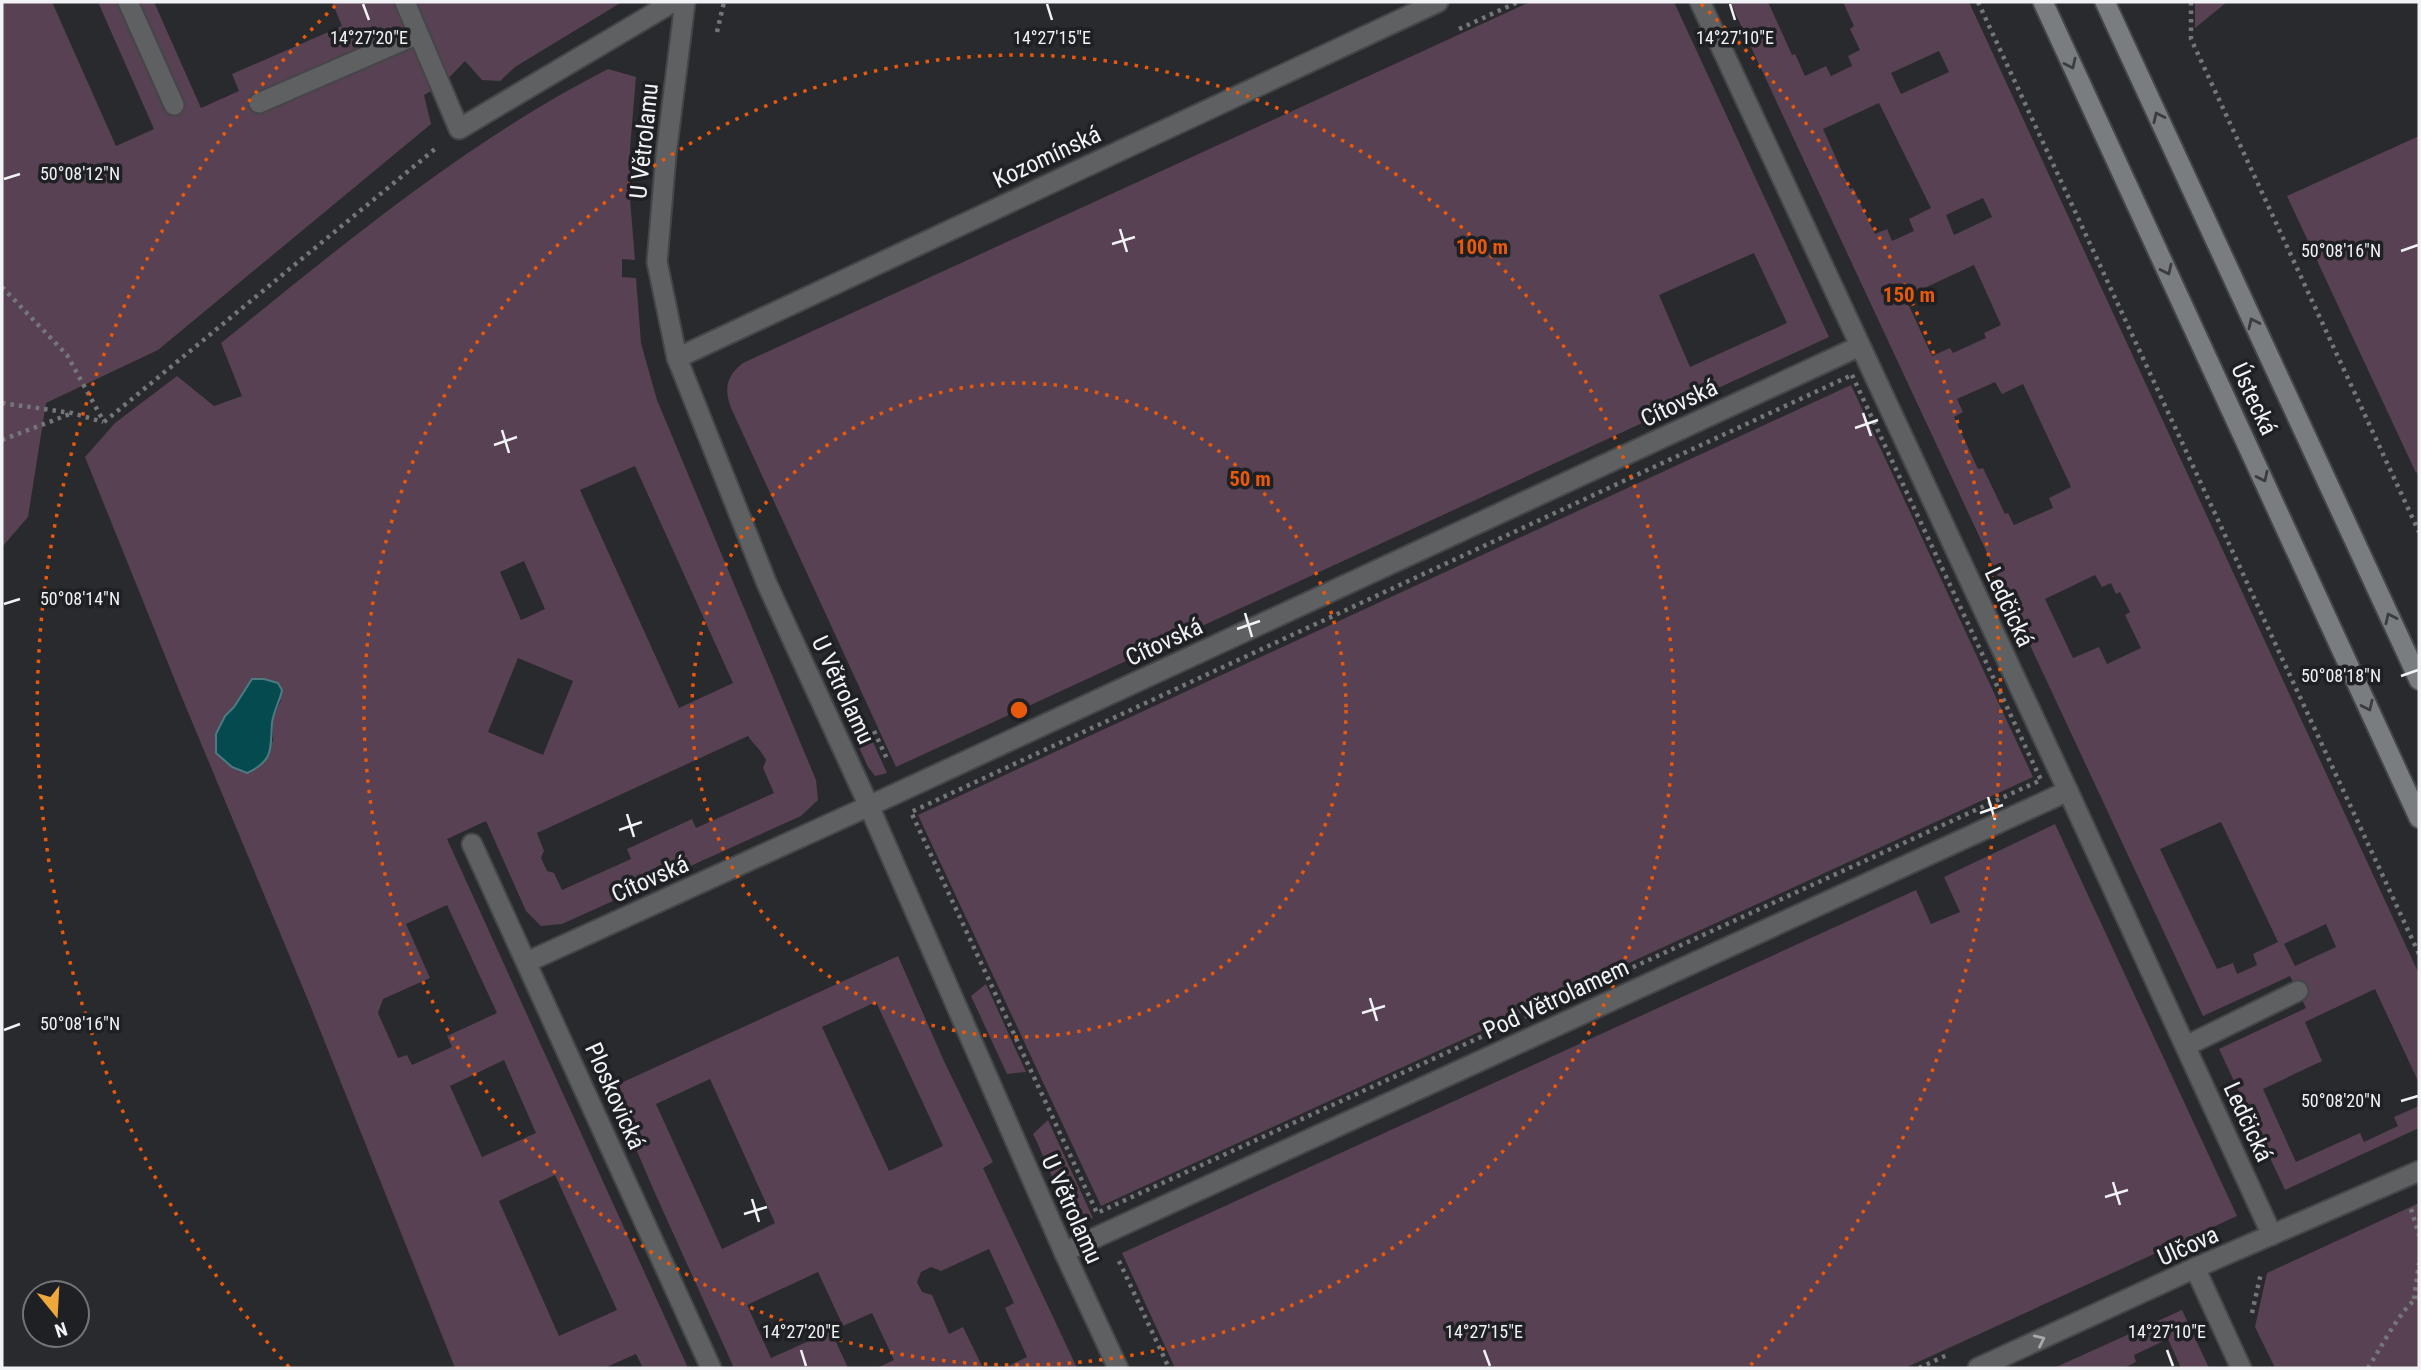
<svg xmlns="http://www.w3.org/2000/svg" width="2421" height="1370" viewBox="0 0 2421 1370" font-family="'Roboto Condensed',sans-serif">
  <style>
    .green { fill: #574152; fill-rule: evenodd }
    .water { fill: #044a4f; stroke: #4b7c81; stroke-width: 2 }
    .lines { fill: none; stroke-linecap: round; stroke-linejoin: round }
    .service-casing { stroke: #454649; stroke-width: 23 }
    .minor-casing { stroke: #454649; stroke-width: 23 }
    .secondary-casing { stroke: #454649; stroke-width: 23 }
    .path { stroke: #757679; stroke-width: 4.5; stroke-dasharray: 3.5 5; stroke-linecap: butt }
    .service { stroke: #5e6061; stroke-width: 19 }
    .minor { stroke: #5e6061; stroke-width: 19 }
    .secondary { stroke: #7a7d7f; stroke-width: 19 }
    .oneway { stroke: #3a3c3f }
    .oneway2 { stroke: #a8a9ab }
    .ticks { fill: none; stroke: #f1f2f5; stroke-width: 2.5 }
    .ring { fill: none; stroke: #e8590c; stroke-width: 3.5; stroke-dasharray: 3.5 7 }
    .labels { text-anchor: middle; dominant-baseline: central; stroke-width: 7; stroke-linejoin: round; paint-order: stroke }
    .street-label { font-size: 24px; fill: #f1f2f5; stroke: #1f2023 }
    .ticks-label { font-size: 18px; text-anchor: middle; fill: #f1f2f5; stroke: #1f2023; stroke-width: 7; stroke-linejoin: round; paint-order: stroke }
    .centre { fill: #e8590c; stroke: #1f2023; stroke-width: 3.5 }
    .ring-label { font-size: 21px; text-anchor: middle; font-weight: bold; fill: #e8590c; stroke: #1f2023; stroke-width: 7; stroke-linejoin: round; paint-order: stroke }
  </style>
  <rect width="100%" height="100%" fill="#292a2d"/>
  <g class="green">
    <path d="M 2,2 L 52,2 L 116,146 L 154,129 L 98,2 L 154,2 L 201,108 L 239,91 L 232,74 L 342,26 L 332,2 L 622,2 L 515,67 L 500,81 L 482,80 L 465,61 L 441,86 L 424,95 L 431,124 L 158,350 L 46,403 L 28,517 L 2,547 Z"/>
    <path d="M 1530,2 L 1674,2 L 1829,337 L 896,767 L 731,408 C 724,389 726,376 743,363 ZM 1754,253 L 1787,323 L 1690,367 L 1659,295 Z"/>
    <path d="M 1730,2 L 1768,2 L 1792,55 L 1795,54 L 1805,76 L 1826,66 L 1831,76 L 1852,66 L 1848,56 L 1860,50 L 1850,29 L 1854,26 L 1843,2 L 1969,2 L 2419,974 L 2419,1083 L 2375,989 L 2305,1022 L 2322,1061 L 2263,1089 L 2296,1162 L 2360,1133 L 2364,1142 L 2398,1126 L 2394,1117 L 2419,1106 L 2419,1128 L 2285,1190 L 2219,1049 L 2306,1008 L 2290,976 L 2203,1016 ZM 1939,51 L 1949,72 L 1901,94 L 1891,73 ZM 1879,103 L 1931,208 L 1909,219 L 1914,231 L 1892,241 L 1887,229 L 1875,234 L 1853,188 L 1850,189 L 1823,129 ZM 1983,198 L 1992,217 L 1954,235 L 1946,215 ZM 1974,265 L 2001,325 L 1984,333 L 1986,338 L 1953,353 L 1950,348 L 1932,356 L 1905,297 ZM 1995,382 L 2002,394 L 2023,384 L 2071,487 L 2049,498 L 2053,508 L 2014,525 L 2008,513 L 2005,514 L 1983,468 L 1978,469 L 1954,417 L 1963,412 L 1957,399 ZM 2095,575 L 2102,587 L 2111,583 L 2116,594 L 2120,592 L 2130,612 L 2125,615 L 2141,648 L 2107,664 L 2099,647 L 2073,658 L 2045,599 ZM 2221,822 L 2278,942 L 2253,954 L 2257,965 L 2237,974 L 2233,963 L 2217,969 L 2160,849 ZM 2326,924 L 2336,947 L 2295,966 L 2284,944 Z"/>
    <path d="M 2195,2 L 2227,2 L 2195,28 Z"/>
    <path d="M 608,69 L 636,77 L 630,148 L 630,199 L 635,260 L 622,259 L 622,277 L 636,278 L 641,343 L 657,400 L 816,780 L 818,800 L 801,816 L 562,924 L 541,926 L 526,911 L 486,821 L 447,839 L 688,1368 L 643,1368 L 636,1354 L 604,1368 L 455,1368 L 310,1005 L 178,688 L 85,457 L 115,423 L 177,376 L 214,406 L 242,396 L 221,343 C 344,244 467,141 608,69 ZM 635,466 L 733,683 L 679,708 L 580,490 ZM 524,561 L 545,609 L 521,620 L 500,572 ZM 518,658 L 573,681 L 543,755 L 488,732 ZM 244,690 L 281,700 L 272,720 L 273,742 L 225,716 L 234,708 ZM 748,736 C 754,745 761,750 766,760 L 763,768 L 774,793 L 696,828 L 692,819 L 627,849 L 631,859 L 562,890 L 554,873 L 547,871 L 541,858 L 544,851 L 537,833 ZM 447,905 L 497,1013 L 447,1036 L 452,1047 L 412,1065 L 407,1055 L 398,1058 L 378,1013 L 383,999 L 430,978 L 406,924 ZM 504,1060 L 536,1133 L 482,1157 L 450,1086 ZM 555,1175 L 617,1310 L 559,1336 L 499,1201 Z"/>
    <path d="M 2419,136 L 2419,471 L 2416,473 L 2287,196 Z"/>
    <path d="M 1851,385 L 2033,777 L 1101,1206 L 918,815 Z"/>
    <path d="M 844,678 L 887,773 L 875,776 L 868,767 L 834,691 Z"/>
    <path d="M 2055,824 L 2237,1216 L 1905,1368 L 1175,1368 L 1122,1253 L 1916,890 L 1931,924 L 1960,912 L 1944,877 Z"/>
    <path d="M 898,956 L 943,1059 L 993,1162 L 983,1168 L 1077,1368 L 1004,1368 L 1027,1357 L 1005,1308 L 1014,1303 L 989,1249 L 941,1271 L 931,1267 L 921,1272 L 917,1282 L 922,1292 L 932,1295 L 949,1334 L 963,1327 L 983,1368 L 877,1368 L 894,1360 L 872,1313 L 843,1326 L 818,1272 L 747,1305 L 771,1358 L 831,1331 L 848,1368 L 734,1368 L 654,1191 L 610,1088 ZM 876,1002 L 943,1146 L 889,1171 L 822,1027 ZM 710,1079 L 775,1223 L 722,1249 L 656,1104 Z"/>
    <path d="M 986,984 L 1026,1072 L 1007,1074 L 971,996 Z"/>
    <path d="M 1048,1120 L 1093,1218 C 1087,1220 1083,1221 1077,1217 C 1063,1209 1042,1151 1033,1134 Z"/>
    <path d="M 2419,1203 L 2419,1368 L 2275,1368 L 2255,1327 L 2267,1273 Z"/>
    <path d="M 2182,1310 L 2209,1368 L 2181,1368 L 2168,1339 L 2134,1355 L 2136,1362 L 2124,1368 L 2054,1368 Z"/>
  </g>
  <path class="water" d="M 252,679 L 264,679 L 278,683 L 282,690 C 280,701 273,712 272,723 C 270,748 275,760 247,773 L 232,767 L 216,753 L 216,734 L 225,716 L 234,707 Z"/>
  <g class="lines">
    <defs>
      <g id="service">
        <path d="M 128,2 L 174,105"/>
        <path d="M 405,2 L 459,129 L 673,2"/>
        <path d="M 259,103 L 418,34"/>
        <path d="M 2186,1046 L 2298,991"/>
      </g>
      <g id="minor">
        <path d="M 685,2 L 666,155 L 657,262 L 677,358 L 767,584 L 869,806 L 1064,1252 L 1118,1368"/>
        <path d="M 1700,2 L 2068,791 L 2272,1235"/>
        <path d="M 677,358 L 1438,2"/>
        <path d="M 472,844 L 711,1368"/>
        <path d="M 527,962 L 869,806 L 1860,346"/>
        <path d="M 1064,1252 L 2068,791"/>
        <path d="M 2195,1268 L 2241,1368"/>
        <path d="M 1978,1368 L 2195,1268 L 2419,1171"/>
      </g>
      <g id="secondary">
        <path d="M 2043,2 L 2419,818"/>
        <path d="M 2105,2 L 2419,680"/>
      </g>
    </defs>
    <use href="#service" class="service-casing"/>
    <use href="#minor" class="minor-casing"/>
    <use href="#secondary" class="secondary-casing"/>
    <g class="path">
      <path d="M 1978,2 L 2419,954"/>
      <path d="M 2191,2 L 2191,39 L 2419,532"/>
      <path d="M 1459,29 L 1518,2"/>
      <path d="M 717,32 L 724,2"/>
      <path d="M 2,287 L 67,355 L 104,422"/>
      <path d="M 1852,375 L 2041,780 L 1097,1213 L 911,812 Z"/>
      <path d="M 2,403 L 72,413 L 103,422"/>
      <path d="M 104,422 L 435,149"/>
      <path d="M 2,440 L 70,414"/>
      <path d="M 874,731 L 888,761"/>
      <path d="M 2411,1209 L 2419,1235"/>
      <path d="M 1119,1261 L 1169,1368"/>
      <path d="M 2414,1299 L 2419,1263"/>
      <path d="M 2252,1313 L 2261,1273"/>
      <path d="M 1919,1368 L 1947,1355"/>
      <path d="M 2368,1368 C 2379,1351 2402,1306 2419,1297"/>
    </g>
    <use href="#service" class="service"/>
    <use href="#minor" class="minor"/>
    <use href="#secondary" class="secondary"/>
  </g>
  <defs><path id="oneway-chevron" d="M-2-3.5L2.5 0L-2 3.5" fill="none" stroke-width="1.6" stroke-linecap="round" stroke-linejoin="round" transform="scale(1.75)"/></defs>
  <g class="oneway">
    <use href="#oneway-chevron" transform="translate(2071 64) rotate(65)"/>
    <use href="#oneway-chevron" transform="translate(2158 117) rotate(-115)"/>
    <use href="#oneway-chevron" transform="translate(2167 270) rotate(65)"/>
    <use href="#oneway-chevron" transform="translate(2253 323) rotate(-115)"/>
    <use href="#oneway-chevron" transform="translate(2263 477) rotate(65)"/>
    <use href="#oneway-chevron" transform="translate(2390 618) rotate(-115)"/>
    <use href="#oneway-chevron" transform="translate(2368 706) rotate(65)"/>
  </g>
  <use class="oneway2" href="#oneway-chevron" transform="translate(2040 1340) rotate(-25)"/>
  <path class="ticks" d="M 363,4 L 369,20M 1047,4 L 1052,20M 1730,4 L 1735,20M 4,179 L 20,174M 1120,229 L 1127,252M 1112,244 L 1135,237M 2401,251 L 2418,245M 1863,413 L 1871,436M 1855,428 L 1878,420M 502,430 L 509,453M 494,445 L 517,437M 4,604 L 20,599M 1245,613 L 1252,637M 1237,629 L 1260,621M 2401,676 L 2418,670M 1988,797 L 1995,820M 1980,813 L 2003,805M 627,814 L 634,837M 619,830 L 642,822M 1370,998 L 1377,1021M 1362,1013 L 1385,1006M 4,1030 L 20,1024M 2401,1101 L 2418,1096M 2113,1182 L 2120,1205M 2105,1197 L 2128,1190M 752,1199 L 759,1222M 744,1214 L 767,1207M 801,1350 L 806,1366M 1484,1350 L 1490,1366M 2167,1350 L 2173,1366"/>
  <g class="ring">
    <circle cx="1019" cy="710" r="327"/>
    <circle cx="1019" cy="710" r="655"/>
    <path d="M289 1367A982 982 0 0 1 337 4M1701 4A982 982 0 0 1 1749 1367"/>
  </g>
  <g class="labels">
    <g class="street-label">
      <text transform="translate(644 141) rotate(-84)">U Větrolamu</text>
      <text transform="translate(1047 157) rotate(-25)">Kozomínská</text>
      <text transform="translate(2254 399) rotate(65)">Ústecká</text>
      <text transform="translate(1679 403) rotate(-25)">Cítovská</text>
      <text transform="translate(2009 607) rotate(65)">Ledčická</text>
      <text transform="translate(1164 642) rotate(-25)">Cítovská</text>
      <text transform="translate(843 690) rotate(65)">U Větrolamu</text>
      <text transform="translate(650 879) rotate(-24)">Cítovská</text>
      <text transform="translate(1556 999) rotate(-25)">Pod Větrolamem</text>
      <text transform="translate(615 1096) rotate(66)">Ploskovická</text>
      <text transform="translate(2248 1122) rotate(65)">Ledčická</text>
      <text transform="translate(1072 1209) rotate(66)">U Větrolamu</text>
      <text transform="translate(2188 1246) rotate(-24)">Ulčova</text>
    </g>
  </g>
  <g class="ticks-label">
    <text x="369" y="44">14°27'20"E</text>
    <text x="1052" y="44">14°27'15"E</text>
    <text x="1735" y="44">14°27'10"E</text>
    <text x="80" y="180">50°08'12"N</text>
    <text x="2341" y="257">50°08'16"N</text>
    <text x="80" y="605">50°08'14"N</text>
    <text x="2341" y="682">50°08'18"N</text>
    <text x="80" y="1030">50°08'16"N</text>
    <text x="2341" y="1107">50°08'20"N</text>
    <text x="801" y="1338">14°27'20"E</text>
    <text x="1484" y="1338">14°27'15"E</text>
    <text x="2167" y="1338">14°27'10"E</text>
  </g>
  <circle cx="1019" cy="710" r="10" class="centre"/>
  <g class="ring-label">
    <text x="1482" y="254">100 m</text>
    <text x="1909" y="302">150 m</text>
    <text x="1250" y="486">50 m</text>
  </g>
  <rect width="2421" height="1370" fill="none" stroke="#f1f2f5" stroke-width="7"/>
  <g transform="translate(56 1314) rotate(162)"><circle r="33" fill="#1f2023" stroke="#737477" stroke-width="2"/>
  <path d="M0-5L12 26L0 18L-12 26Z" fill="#eea83c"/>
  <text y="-10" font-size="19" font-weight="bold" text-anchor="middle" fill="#f1f2f5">N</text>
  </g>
</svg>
